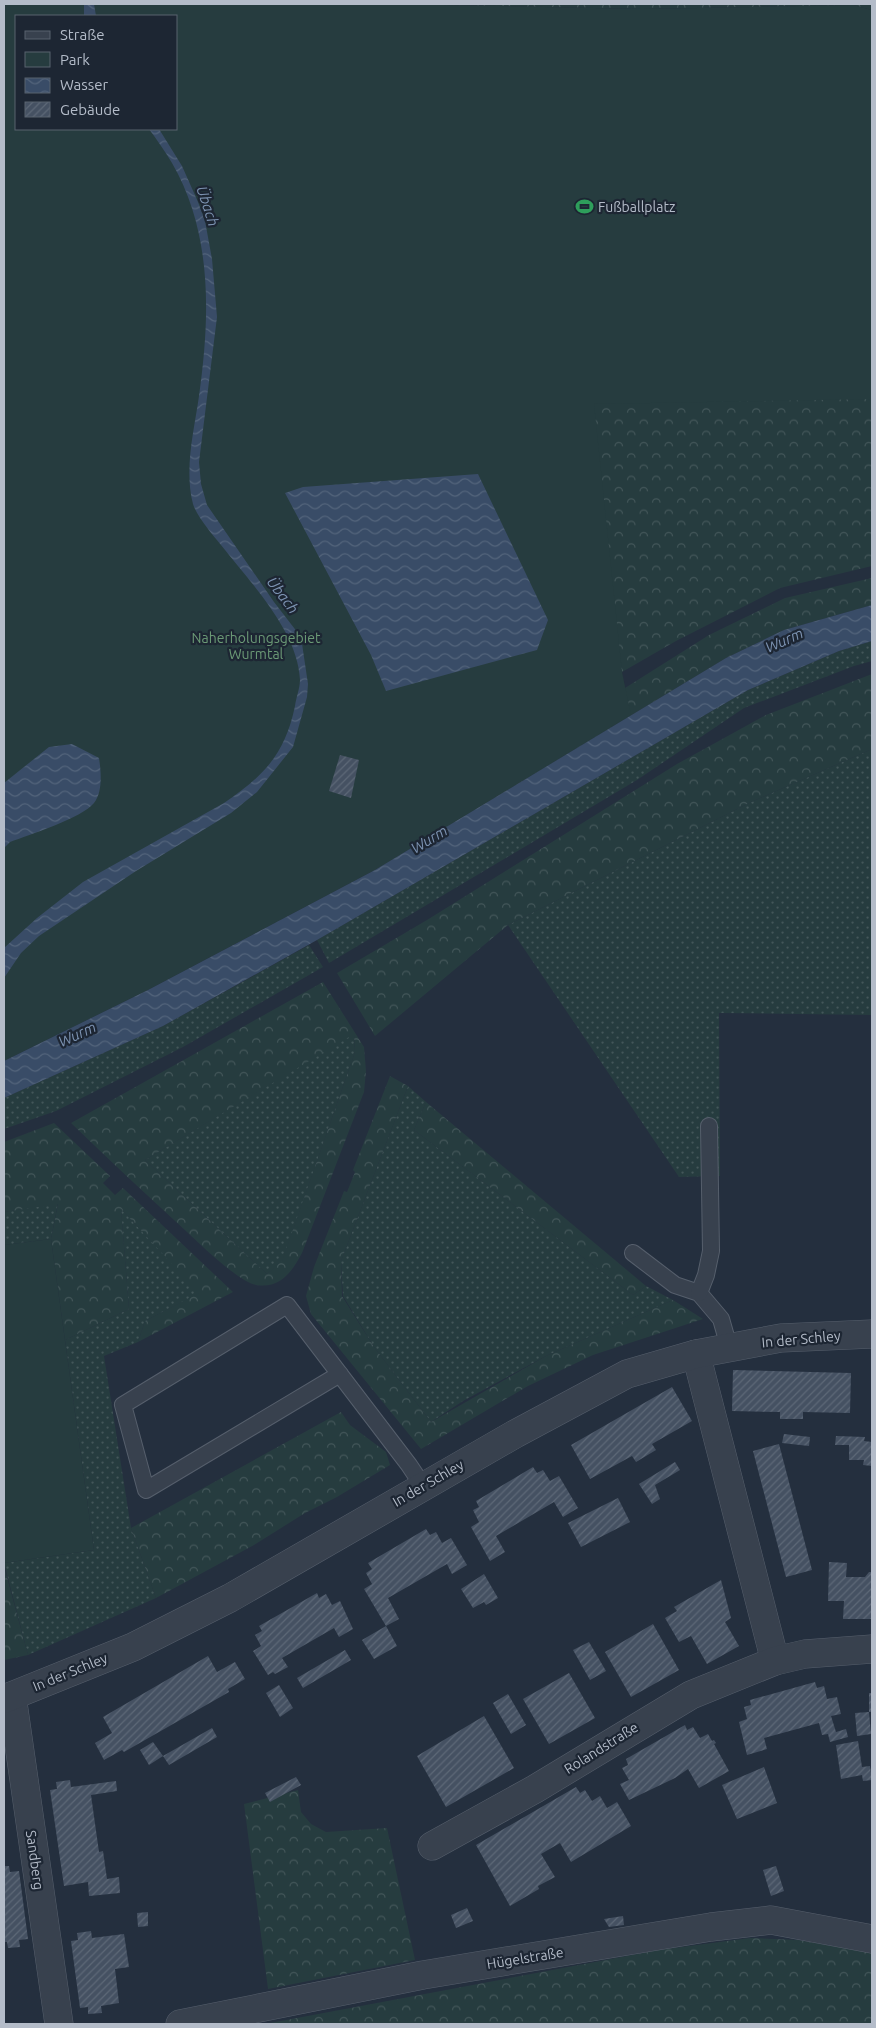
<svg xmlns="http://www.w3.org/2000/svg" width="876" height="2028" viewBox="0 0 876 2028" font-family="Ubuntu,sans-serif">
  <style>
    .grass { fill: url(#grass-dots) }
    .forest { fill: url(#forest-crowns); fill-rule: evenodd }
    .park { fill: #263c3f; fill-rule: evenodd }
    .water { fill: url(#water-waves) }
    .building { fill: url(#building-hatch) }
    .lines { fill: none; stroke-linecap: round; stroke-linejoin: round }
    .service-casing { stroke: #565f6c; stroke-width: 18 }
    .minor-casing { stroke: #565f6c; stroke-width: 29 }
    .tertiary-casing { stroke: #565f6c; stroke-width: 29 }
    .service { stroke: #38414e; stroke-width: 16 }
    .minor { stroke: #38414e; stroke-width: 28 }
    .tertiary { stroke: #38414e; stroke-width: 28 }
    .labels { text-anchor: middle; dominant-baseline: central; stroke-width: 4.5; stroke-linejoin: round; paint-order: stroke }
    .poi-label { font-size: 14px; fill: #b4bcc9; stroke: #1d2633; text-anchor: start }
    .park-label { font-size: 14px; fill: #6b9a76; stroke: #1d2633 }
    .street-label { font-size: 14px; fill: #b4bcc9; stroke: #1d2633 }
    .water-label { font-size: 15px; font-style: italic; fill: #7c92b1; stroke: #1d2633 }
  </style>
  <defs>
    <pattern id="grass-dots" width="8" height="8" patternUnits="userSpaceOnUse" patternTransform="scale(1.25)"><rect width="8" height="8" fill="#263c3f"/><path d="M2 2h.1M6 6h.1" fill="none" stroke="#435659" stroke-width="1.8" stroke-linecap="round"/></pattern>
    <pattern id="forest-crowns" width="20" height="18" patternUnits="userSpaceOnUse" patternTransform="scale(1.25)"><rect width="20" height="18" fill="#263c3f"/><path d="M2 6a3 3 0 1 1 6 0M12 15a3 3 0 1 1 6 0" fill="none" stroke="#435659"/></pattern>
    <pattern id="water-waves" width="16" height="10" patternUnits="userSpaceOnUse" patternTransform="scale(1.25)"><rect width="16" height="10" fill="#394c67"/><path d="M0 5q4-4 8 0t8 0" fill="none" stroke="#53647b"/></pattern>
    <pattern id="building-hatch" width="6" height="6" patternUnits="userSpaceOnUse" patternTransform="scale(1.25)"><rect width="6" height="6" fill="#455162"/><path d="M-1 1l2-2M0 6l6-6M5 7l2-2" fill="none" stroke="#5d6877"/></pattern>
  </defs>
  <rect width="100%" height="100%" fill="#242f3e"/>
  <g class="grass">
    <path d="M 872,641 L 872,661 L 854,666 L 744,708 L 637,780 L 329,963 L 317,940 L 748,690 L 839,651 Z"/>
    <path d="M 872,749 L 872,1015 L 719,1013 L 720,1176 L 679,1177 L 508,925 L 751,802 Z"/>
    <path d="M 309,945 L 323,967 L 183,1047 L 56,1111 L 4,1129 L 4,1098 L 163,1026 Z"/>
    <path d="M 354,1033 L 355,1052 L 282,1262 L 267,1274 L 145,1160 Z"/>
    <path d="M 408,1086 L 426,1102 L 414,1130 L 633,1295 L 646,1286 L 673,1300 L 546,1356 L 463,1401 L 431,1422 L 374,1347 L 343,1296 L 341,1261 Z"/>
    <path d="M 58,1203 L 51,1239 L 4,1245 L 4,1212 Z"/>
    <path d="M 121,1209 L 200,1293 L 145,1321 L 138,1342 L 104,1356 L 131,1528 L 156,1598 L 28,1655 L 4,1563 L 94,1550 L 65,1340 L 129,1309 Z"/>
  </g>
  <g class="forest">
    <path d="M 302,4 L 846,399 L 872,399 L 872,566 L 780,588 L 676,641 L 622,672 L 176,16 L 135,16 Z"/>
    <path d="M 391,4 L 872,4 L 872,10 L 853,5 L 643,9 Z"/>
    <path d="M 872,578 L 872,605 L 784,630 L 726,658 L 375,870 L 625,688 L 709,635 L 785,598 Z"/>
    <path d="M 872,674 L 872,749 L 751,802 L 508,925 L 375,1036 L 337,973 L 427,920 L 677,764 L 766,715 Z"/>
    <path d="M 323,982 L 364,1047 L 366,1071 L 364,1092 L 302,1253 C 292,1272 280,1289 256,1285 C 239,1282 201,1245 187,1232 C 148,1196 109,1160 71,1123 ZM 354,1034 L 355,1052 L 282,1261 L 267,1274 L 145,1160 Z"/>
    <path d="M 390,1076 L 408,1086 L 341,1261 L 342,1296 L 374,1347 L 431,1422 L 546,1356 L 673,1300 L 703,1319 L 593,1355 L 528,1386 L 421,1449 L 311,1314 L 306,1296 L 314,1267 L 344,1191 L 347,1192 L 355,1172 L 353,1170 Z"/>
    <path d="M 426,1102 L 646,1286 L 633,1295 L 414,1130 Z"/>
    <path d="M 54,1123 L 110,1176 L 103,1183 L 115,1195 L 123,1188 L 233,1292 L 138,1342 L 145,1321 L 199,1293 L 121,1209 L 129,1309 L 65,1340 L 51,1239 L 58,1204 L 4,1212 L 4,1142 Z"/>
    <path d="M 341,1412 L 350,1425 L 386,1452 L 390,1465 L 337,1497 L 305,1513 L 254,1545 L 156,1598 L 131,1528 Z"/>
    <path d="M 4,1566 L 28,1655 L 4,1660 Z"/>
    <path d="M 298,1790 L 301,1812 L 311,1824 L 326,1832 L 387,1828 L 415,1960 L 268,1989 L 244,1804 Z"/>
    <path d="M 750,1938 L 798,1940 L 872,1953 L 872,2024 L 265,2024 L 659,1950 Z"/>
  </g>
  <g class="park">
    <path d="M 4,4 L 391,4 L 643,9 L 853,5 L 872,10 L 872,399 L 594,404 L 622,672 L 631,715 L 375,870 L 148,990 L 4,1061 ZM 16,16 L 176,16 L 176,129 L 16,129 Z"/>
    <path d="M 51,1239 L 94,1550 L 4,1563 L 4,1245 Z"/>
  </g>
  <g class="water">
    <path d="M 84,4 L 94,4 L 96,16 L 84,16 Z"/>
    <path d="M 149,129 L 159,129 L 182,166 L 198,202 L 205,221 L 212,259 L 217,317 L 199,462 L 201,484 L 207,505 L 274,602 L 301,637 L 308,684 L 307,697 L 293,747 L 257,792 L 231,813 L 136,871 L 39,936 L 21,953 L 4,978 L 4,948 L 37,918 L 83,882 L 224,803 C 264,776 285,754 295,706 C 296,698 300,688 300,680 C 298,631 250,582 221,545 C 213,535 197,517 193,504 C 184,469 194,431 199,396 C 210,318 213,234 172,163 C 165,151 157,140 149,129 Z"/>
    <path d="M 478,474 L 548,620 L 537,650 L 386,691 L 371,655 L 285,493 L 303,487 Z"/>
    <path d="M 872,605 L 872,641 L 839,651 L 748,690 L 317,940 L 163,1026 L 4,1098 L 4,1061 L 148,990 L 375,870 L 726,658 L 784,630 Z"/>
    <path d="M 72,744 L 99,758 C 101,771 103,792 94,803 C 82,818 29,835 10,842 L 4,848 L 4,783 L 49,747 Z"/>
  </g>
  <g class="building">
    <path d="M 340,755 L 359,760 L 351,798 L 329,791 Z"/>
    <path d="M 733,1370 L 851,1373 L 850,1413 L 803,1412 L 803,1419 L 780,1419 L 780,1412 L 732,1411 Z"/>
    <path d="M 672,1387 L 692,1421 L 652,1444 L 656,1450 L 636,1462 L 632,1456 L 590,1479 L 571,1445 Z"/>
    <path d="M 784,1434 L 810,1437 L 809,1446 L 782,1443 Z"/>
    <path d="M 836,1436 L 865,1437 L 864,1441 L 872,1442 L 872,1466 L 863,1465 L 864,1460 L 849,1460 L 849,1445 L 835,1445 Z"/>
    <path d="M 779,1444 L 812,1570 L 786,1577 L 753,1451 Z"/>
    <path d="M 675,1462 L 680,1470 L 655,1485 L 660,1499 L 652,1504 L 639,1484 Z"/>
    <path d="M 533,1467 L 537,1473 L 543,1470 L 550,1481 L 559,1476 L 578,1508 L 563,1517 L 554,1502 L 496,1536 L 505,1552 L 490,1561 L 471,1527 L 479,1522 L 473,1510 L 479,1507 L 476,1501 Z"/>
    <path d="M 618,1498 L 630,1522 L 581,1547 L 568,1523 Z"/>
    <path d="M 426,1529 L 430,1535 L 436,1532 L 442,1543 L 451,1538 L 467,1565 L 452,1574 L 447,1564 L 388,1598 L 399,1619 L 386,1626 L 364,1589 L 372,1584 L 366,1573 L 372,1569 L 368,1563 Z"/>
    <path d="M 829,1562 L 847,1563 L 846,1577 L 865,1577 L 869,1572 L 872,1572 L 872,1619 L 843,1619 L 844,1601 L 828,1601 Z"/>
    <path d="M 484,1574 L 498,1598 L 486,1605 L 484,1602 L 473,1608 L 461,1589 Z"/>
    <path d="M 721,1580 L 731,1618 L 725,1622 L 739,1646 L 707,1664 L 691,1636 L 679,1642 L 665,1618 L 677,1611 L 674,1607 Z"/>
    <path d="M 317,1593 L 319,1598 L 326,1594 L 332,1605 L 340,1601 L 353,1629 L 339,1637 L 334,1628 L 282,1658 L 288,1667 L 275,1674 L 273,1672 L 268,1675 L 253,1651 L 261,1646 L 255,1635 L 262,1631 L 259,1626 Z"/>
    <path d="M 653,1624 L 679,1670 L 631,1697 L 605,1652 Z"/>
    <path d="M 386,1626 L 397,1646 L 374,1659 L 362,1640 Z"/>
    <path d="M 589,1642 L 606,1671 L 590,1680 L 573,1650 Z"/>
    <path d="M 345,1650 L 351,1660 L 303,1688 L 297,1678 Z"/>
    <path d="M 208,1656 L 217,1672 L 235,1662 L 245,1679 L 228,1689 L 229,1692 L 124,1752 L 122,1750 L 104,1760 L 95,1743 L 112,1733 L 103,1717 Z"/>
    <path d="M 569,1673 L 595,1718 L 549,1744 L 523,1699 Z"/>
    <path d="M 815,1682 L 817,1688 L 824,1686 L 827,1699 L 837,1697 L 841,1714 L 831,1716 L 836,1732 L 846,1729 L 848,1737 L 830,1742 L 828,1734 L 822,1735 L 819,1723 L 764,1738 L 767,1749 L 747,1755 L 739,1722 L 747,1719 L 744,1707 L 751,1705 L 750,1700 Z"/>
    <path d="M 279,1685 L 293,1708 L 280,1717 L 266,1693 Z"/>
    <rect x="869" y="1693" width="3" height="19"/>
    <path d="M 508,1694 L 526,1725 L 511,1734 L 493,1703 Z"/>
    <path d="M 869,1712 L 871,1734 L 857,1736 L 855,1713 Z"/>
    <path d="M 484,1716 L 514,1768 L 446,1807 L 417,1756 Z"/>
    <path d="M 685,1725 L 687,1730 L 693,1727 L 700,1738 L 708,1734 L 712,1741 L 714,1740 L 716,1743 L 714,1744 L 729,1771 L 699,1788 L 688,1769 L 675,1778 L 629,1800 L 620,1784 L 629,1780 L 622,1768 L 628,1765 L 626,1759 Z"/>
    <path d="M 212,1728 L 217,1737 L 169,1765 L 163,1756 Z"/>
    <path d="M 858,1741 L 862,1767 L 870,1766 L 872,1780 L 863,1781 L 862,1775 L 841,1779 L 836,1745 Z"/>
    <path d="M 153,1742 L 163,1756 L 149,1765 L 140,1750 Z"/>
    <path d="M 764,1767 L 777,1803 L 737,1819 L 722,1785 Z"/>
    <path d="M 296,1777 L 301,1785 L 270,1802 L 265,1793 Z"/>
    <path d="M 70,1780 L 71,1787 L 116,1781 L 117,1791 L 91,1795 L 99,1852 L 103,1851 L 107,1879 L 119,1877 L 120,1893 L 89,1896 L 88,1882 L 64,1886 L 50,1790 L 57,1789 L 56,1782 Z"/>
    <path d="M 576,1787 L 580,1793 L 585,1790 L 592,1801 L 600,1796 L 607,1808 L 617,1802 L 631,1826 L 571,1862 L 560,1843 L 541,1854 L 555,1877 L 538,1886 L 539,1889 L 510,1906 L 476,1845 Z"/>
    <path d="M 4,1866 L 9,1866 L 10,1872 L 19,1871 L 28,1939 L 19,1940 L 20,1947 L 8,1948 L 7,1942 L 4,1942 Z"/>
    <path d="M 776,1866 L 784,1891 L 771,1896 L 763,1870 Z"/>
    <path d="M 467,1908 L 473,1921 L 456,1928 L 451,1915 Z"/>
    <path d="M 148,1912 L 148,1926 L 138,1927 L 137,1913 Z"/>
    <path d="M 623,1916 L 624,1925 L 609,1927 L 604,1919 Z"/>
    <path d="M 91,1931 L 92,1938 L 124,1934 L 129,1967 L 115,1969 L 119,2003 L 101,2006 L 102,2013 L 88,2014 L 88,2007 L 80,2008 L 71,1941 L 78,1940 L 77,1933 Z"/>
  </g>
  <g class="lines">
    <defs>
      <g id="service">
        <path d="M 633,1253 L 675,1285 L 699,1293 L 721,1319 L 729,1347"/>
        <path d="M 699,1293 L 706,1275 L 711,1251 L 709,1126"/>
        <path d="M 340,1374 L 146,1490 L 123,1405 L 287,1305 L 409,1465 L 423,1486"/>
      </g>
      <g id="minor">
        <path d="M 696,1354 L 775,1661"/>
        <path d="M 12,1696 L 59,2024"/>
        <path d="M 432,1846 L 535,1789 L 691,1695 L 775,1661 L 805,1654 L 872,1649"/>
        <path d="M 180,2024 L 423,1975 L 711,1927 L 771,1920 L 872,1939"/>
      </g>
      <path id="tertiary" d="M 4,1699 L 133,1647 L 230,1598 L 515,1434 L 627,1374 L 696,1354 L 781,1338 L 872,1334"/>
    </defs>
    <use href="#service" class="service-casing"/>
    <use href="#minor" class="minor-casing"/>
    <use href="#tertiary" class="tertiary-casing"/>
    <use href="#service" class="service"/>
    <use href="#minor" class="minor"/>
    <use href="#tertiary" class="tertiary"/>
  </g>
  <defs>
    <symbol id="stadium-bare" viewBox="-9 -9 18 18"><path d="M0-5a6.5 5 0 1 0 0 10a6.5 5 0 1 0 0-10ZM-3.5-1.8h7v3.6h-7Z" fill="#2e9e5b" stroke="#1d2633" stroke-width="2.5" paint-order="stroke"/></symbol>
  </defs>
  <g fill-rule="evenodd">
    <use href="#stadium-bare" x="572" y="194" width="25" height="25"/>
  </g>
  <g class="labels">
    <g class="poi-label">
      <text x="598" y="207">Fußballplatz</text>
    </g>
    <g class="park-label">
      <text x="256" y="638">Naherholungsgebiet<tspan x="256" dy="16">Wurmtal</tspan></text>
    </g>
    <g class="street-label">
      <text transform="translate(801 1339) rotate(-5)">In der Schley</text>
      <text transform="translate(428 1483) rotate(-30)">In der Schley</text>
      <text transform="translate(70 1672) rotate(-22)">In der Schley</text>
      <text transform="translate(601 1748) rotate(-32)">Rolandstraße</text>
      <text transform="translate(35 1860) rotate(82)">Sandberg</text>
      <text transform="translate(525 1958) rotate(-9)">Hügelstraße</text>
    </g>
    <g class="water-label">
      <text transform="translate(208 206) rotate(72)">Übach</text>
      <text transform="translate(283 595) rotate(53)">Übach</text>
      <text transform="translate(784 640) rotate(-24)">Wurm</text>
      <text transform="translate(429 839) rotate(-31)">Wurm</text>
      <text transform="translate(77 1034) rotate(-25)">Wurm</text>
    </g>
  </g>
  <rect width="876" height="2028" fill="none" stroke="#b4bcc9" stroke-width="10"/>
  <rect x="15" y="15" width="162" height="115" fill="#1d2633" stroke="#59626f"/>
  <rect x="25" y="31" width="25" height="8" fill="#38414e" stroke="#59626f"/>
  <text x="60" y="40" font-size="15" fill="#b4bcc9">Straße</text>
  <rect x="25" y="52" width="25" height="15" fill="#263c3f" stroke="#59626f"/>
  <text x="60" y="65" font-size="15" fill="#b4bcc9">Park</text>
  <rect x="25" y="78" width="25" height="15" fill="url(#water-waves)" stroke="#59626f"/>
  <text x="60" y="90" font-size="15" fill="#b4bcc9">Wasser</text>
  <rect x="25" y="102" width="25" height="15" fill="url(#building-hatch)" stroke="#59626f"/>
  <text x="60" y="115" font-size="15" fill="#b4bcc9">Gebäude</text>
</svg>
